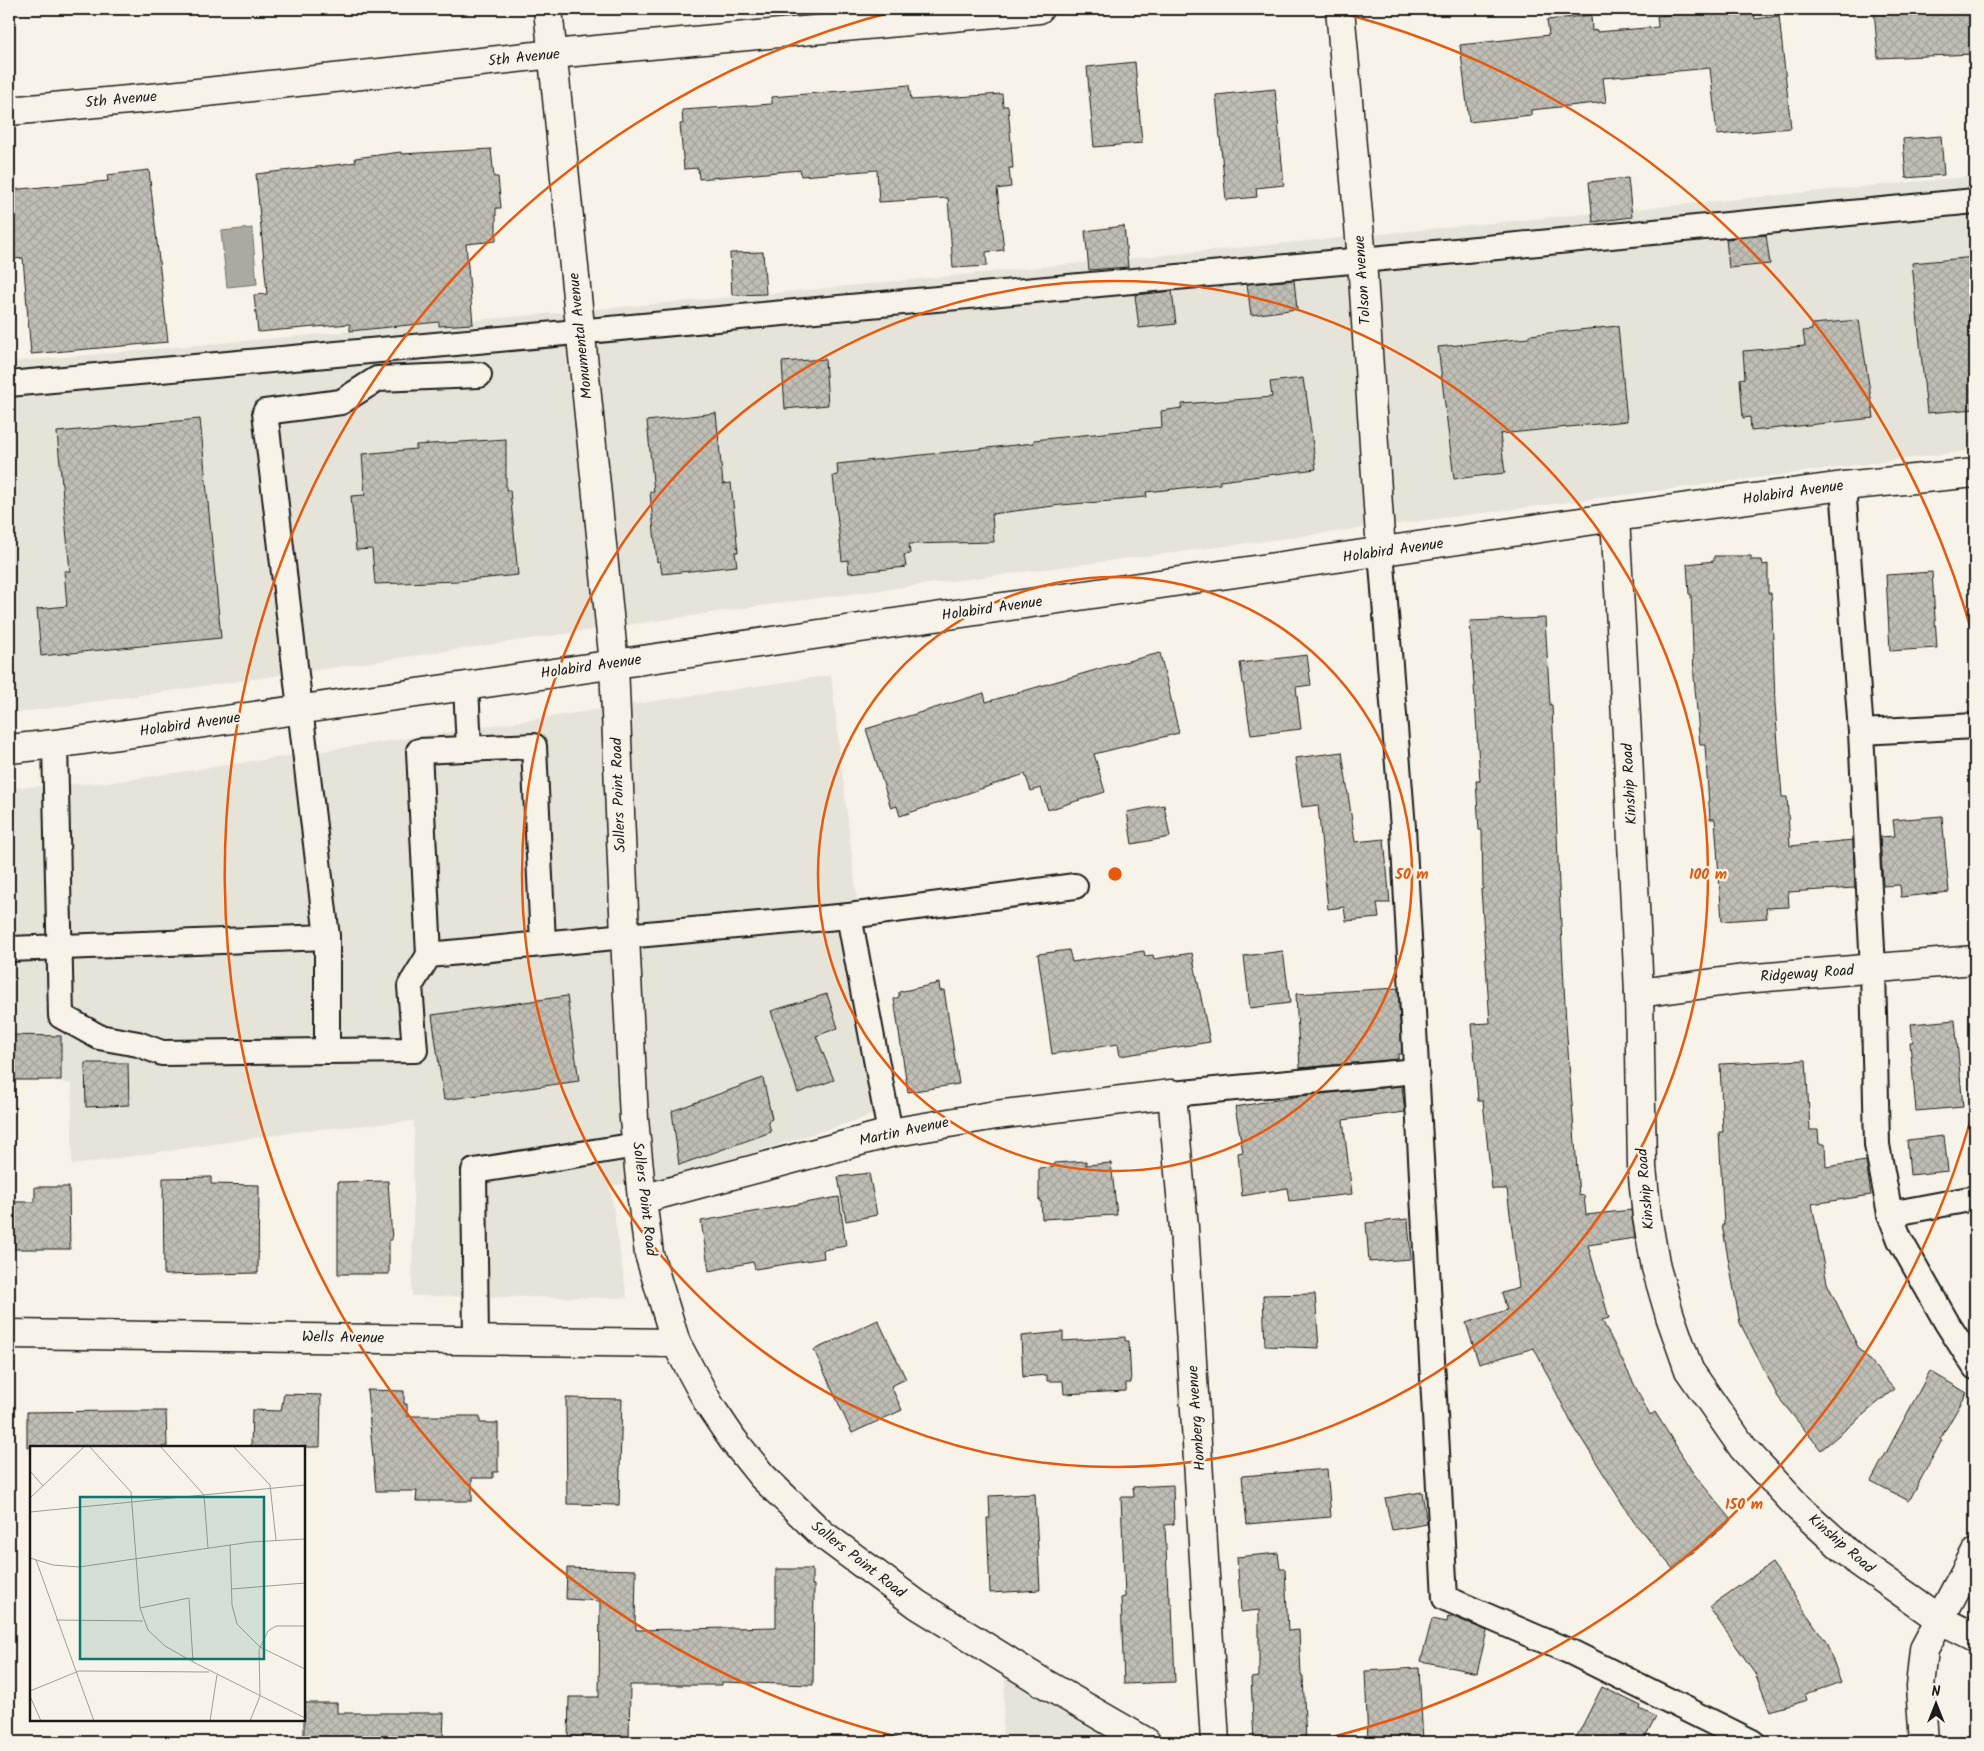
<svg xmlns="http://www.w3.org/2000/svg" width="1984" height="1751" viewBox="0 0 1984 1751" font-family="Kalam,sans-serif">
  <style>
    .built { fill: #e6e3d9 }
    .water { fill: #aca9a2; stroke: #72716c }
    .building { fill: url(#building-cross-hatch); stroke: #1c1c1c }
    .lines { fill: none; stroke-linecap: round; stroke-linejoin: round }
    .lane-casing { stroke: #1c1c1c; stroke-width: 28 }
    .street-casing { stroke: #1c1c1c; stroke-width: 31 }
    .secondary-casing { stroke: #1c1c1c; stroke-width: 31 }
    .lane { stroke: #f7f3e8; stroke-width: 24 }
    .street { stroke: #f7f3e8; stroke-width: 28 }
    .secondary { stroke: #f7f3e8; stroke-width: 28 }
    .ring { fill: none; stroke: #e8590c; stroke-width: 2.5 }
    .labels { text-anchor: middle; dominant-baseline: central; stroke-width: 4.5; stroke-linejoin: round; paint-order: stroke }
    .street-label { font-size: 15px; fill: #1c1c1c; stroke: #f7f3e8 }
    .inset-road { fill: none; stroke: #9f9d96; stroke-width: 1 }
    .view { fill: #0f766e; fill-opacity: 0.15; stroke: #0f766e; stroke-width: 2.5 }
    .inset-edge { fill: none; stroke: #1c1c1c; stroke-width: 2.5 }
    .centre { fill: #e8590c; stroke: #f7f3e8; stroke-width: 2.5 }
    .ring-label { font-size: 15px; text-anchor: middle; font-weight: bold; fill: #e8590c; stroke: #f7f3e8; stroke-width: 4.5; stroke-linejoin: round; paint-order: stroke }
  </style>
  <defs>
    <pattern id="building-cross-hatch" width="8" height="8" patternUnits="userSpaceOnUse" patternTransform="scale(1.25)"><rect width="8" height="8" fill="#c0beb5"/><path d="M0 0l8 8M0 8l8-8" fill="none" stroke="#a4a39b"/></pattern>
  </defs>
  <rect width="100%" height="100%" fill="#f7f3e8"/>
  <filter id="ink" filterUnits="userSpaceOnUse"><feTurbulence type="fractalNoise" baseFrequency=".02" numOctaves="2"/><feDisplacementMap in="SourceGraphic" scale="10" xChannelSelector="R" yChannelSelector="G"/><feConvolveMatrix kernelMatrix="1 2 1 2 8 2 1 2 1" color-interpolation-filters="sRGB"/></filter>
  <g filter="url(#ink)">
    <g class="built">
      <path d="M 1975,176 L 1975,450 L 788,602 L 9,714 L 9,362 L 765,294 Z"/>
      <path d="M 831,675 L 860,926 L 886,1111 L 682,1175 L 610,1186 L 627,1298 L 412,1296 L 414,1121 L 309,1130 L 72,1165 L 72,1085 L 62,1082 L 62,1038 L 9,1038 L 9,788 L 113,782 Z"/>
      <path d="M 1003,1673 L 1126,1742 L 1002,1742 L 1005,1676 Z"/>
    </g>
    <path class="water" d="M 252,228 L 257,284 L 227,287 L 221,231 Z"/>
    <g class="building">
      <path d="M 1725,9 L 1754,9 L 1755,19 L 1779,16 L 1791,128 L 1717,135 L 1710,68 L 1603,78 L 1606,102 L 1531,110 L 1531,115 L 1469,122 L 1460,45 L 1549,35 L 1547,20 L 1591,15 L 1592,31 L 1597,30 L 1597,32 L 1658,27 L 1657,16 Z"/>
      <path d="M 1874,9 L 1975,9 L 1975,54 L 1878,58 Z"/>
      <path d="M 1135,62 L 1142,143 L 1094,147 L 1087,67 Z"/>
      <path d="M 909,85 L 911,100 L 1002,94 L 1003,106 L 1008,106 L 1013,168 L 1009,168 L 1011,187 L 997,189 L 1004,250 L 986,252 L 987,266 L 953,268 L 948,198 L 879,202 L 877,170 L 801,176 L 800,170 L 699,179 L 698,168 L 684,169 L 680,124 L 683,124 L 682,110 L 772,104 L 772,97 Z"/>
      <path d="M 1275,89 L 1284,185 L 1256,188 L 1257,197 L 1226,200 L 1216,95 Z"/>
      <path d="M 1941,136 L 1944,175 L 1906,178 L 1903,139 Z"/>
      <path d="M 491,149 L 494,177 L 498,177 L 501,208 L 496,208 L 496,241 L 466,244 L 473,324 L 439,326 L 439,322 L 350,331 L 350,324 L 258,332 L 254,295 L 267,294 L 256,174 L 343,164 L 356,162 L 355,158 L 401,152 L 401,154 Z"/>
      <path d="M 149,170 L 168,342 L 31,354 L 23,258 L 9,260 L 9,190 L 108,181 L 107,175 Z"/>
      <path d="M 1628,178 L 1632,217 L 1593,222 L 1589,182 Z"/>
      <path d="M 1124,226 L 1128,267 L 1089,270 L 1085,231 Z"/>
      <path d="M 1766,235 L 1770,264 L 1729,268 L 1726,239 Z"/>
      <path d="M 763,252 L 766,294 L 732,295 L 730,253 Z"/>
      <path d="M 1975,257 L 1975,409 L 1927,413 L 1912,263 Z"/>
      <path d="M 1294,280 L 1297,309 L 1251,315 L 1247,284 Z"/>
      <path d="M 1172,291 L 1176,324 L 1139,328 L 1135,295 Z"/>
      <path d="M 1859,320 L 1874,418 L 1751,431 L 1750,417 L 1743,418 L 1740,379 L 1745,378 L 1743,351 L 1805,346 L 1803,331 L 1812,330 L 1812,324 Z"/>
      <path d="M 1618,326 L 1627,421 L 1500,434 L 1505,473 L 1454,479 L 1438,347 L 1529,338 L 1529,335 Z"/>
      <path d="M 825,359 L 828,405 L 785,409 L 782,362 Z"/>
      <path d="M 1303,378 L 1305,392 L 1306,392 L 1316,469 L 1220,481 L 1220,484 L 1146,492 L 1147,497 L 1123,499 L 1123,500 L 1061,505 L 992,514 L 994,542 L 909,544 L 910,554 L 904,555 L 906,567 L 849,573 L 848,560 L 842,561 L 833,476 L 838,475 L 837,464 L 1034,443 L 1034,440 L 1162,427 L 1161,411 L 1182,408 L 1182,404 L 1272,397 L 1270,382 Z"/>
      <path d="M 716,413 L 723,484 L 731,483 L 738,552 L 735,552 L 737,566 L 662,574 L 660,561 L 657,562 L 650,492 L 654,492 L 647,421 Z"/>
      <path d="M 200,419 L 221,638 L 41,656 L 37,609 L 67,606 L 64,571 L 70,571 L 57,432 Z"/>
      <path d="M 506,439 L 506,490 L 510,490 L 518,575 L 458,581 L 375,584 L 372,549 L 356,550 L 351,496 L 365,495 L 362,454 L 416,449 L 416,445 Z"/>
      <path d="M 1714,556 L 1751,556 L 1751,560 L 1762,560 L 1763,565 L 1768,564 L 1768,593 L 1771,593 L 1772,610 L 1775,704 L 1782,797 L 1787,797 L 1790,846 L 1853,840 L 1855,888 L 1788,892 L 1789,907 L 1766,908 L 1767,918 L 1722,921 L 1715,819 L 1710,819 L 1705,745 L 1700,745 L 1694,677 L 1691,594 L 1689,594 L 1687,564 L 1714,561 Z"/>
      <path d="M 1932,572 L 1937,648 L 1890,651 L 1886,575 Z"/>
      <path d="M 1545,618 L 1550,705 L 1552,705 L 1559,886 L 1566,1024 L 1579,1196 L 1584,1195 L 1586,1215 L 1631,1210 L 1635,1238 L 1588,1245 L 1609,1318 L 1602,1320 L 1650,1416 L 1655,1412 L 1693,1473 L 1732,1520 L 1673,1569 L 1634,1522 L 1571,1422 L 1534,1348 L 1479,1364 L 1466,1323 L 1507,1310 L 1502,1293 L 1519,1288 L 1507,1189 L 1492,1189 L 1483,1101 L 1478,1101 L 1472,1024 L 1490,1023 L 1481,889 L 1483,889 L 1482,830 L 1479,830 L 1476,781 L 1480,781 L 1470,621 Z"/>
      <path d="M 1160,653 L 1179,733 L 1094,754 L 1105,792 L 1048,810 L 1041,788 L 1031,791 L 1025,774 L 900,816 L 897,806 L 891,808 L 866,729 L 984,693 L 986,702 L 1116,664 Z"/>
      <path d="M 1307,655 L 1311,685 L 1296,687 L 1301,729 L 1251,735 L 1240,663 Z"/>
      <path d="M 1342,752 L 1355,842 L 1384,839 L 1390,903 L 1377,903 L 1379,918 L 1346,921 L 1344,907 L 1328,909 L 1318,805 L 1302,807 L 1295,758 Z"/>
      <path d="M 1164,805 L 1170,837 L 1132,844 L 1127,812 Z"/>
      <path d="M 1942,816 L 1949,892 L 1901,897 L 1900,885 L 1883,886 L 1880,837 L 1895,836 L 1893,820 Z"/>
      <path d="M 1069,950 L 1072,962 L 1144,951 L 1145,956 L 1153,955 L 1154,959 L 1192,953 L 1210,1042 L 1120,1056 L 1118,1044 L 1052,1054 L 1038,954 Z"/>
      <path d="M 1283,951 L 1290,1003 L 1250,1008 L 1244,956 Z"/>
      <path d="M 939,983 L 940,991 L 944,990 L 959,1084 L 908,1092 L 894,999 L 899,997 L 899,992 Z"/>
      <path d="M 1398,988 L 1402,1054 L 1398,1054 L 1398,1059 L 1300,1068 L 1296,994 Z"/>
      <path d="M 827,994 L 838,1028 L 816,1036 L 834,1080 L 798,1093 L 771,1011 Z"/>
      <path d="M 567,996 L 579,1081 L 444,1100 L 432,1015 Z"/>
      <path d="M 1955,1020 L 1963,1107 L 1916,1111 L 1910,1042 L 1913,1042 L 1911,1024 Z"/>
      <path d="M 9,1035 L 61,1036 L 61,1080 L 9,1080 Z"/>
      <path d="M 1806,1060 L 1810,1130 L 1818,1130 L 1819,1144 L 1825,1144 L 1826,1167 L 1866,1161 L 1871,1195 L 1812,1204 L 1827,1283 L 1858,1347 L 1894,1389 L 1821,1450 L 1778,1397 L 1740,1323 L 1722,1225 L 1724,1225 L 1719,1132 L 1723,1132 L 1720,1064 Z"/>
      <path d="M 85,1063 L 128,1063 L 129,1105 L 86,1107 Z"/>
      <path d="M 763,1078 L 772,1119 L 768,1121 L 771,1132 L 679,1165 L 672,1111 Z"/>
      <path d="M 1402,1086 L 1405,1112 L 1343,1120 L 1352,1194 L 1289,1201 L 1287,1188 L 1242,1196 L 1238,1153 L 1243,1152 L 1235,1107 L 1300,1096 Z"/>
      <path d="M 1944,1136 L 1948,1171 L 1910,1175 L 1907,1140 Z"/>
      <path d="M 1086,1161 L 1086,1165 L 1111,1163 L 1117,1215 L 1042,1219 L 1041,1200 L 1039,1200 L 1039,1168 L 1054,1167 L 1054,1163 Z"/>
      <path d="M 869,1173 L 877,1215 L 846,1221 L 838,1177 Z"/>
      <path d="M 211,1177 L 211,1184 L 259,1185 L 258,1273 L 164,1275 L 163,1178 Z"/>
      <path d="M 388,1181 L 392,1240 L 389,1240 L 389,1274 L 338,1274 L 338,1182 Z"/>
      <path d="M 35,1187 L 69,1187 L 70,1249 L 10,1249 L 10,1202 L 35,1202 Z"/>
      <path d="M 839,1197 L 846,1246 L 823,1250 L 824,1258 L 755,1269 L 753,1262 L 709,1271 L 701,1221 Z"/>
      <path d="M 1408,1219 L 1411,1259 L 1369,1262 L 1366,1223 Z"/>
      <path d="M 1315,1294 L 1319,1348 L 1265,1346 L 1263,1295 Z"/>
      <path d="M 878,1320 L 906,1379 L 891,1386 L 902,1410 L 852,1433 L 814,1350 Z"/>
      <path d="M 1063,1332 L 1063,1341 L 1125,1337 L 1125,1341 L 1129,1341 L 1131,1383 L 1126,1383 L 1126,1391 L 1064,1394 L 1063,1381 L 1047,1381 L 1047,1375 L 1023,1377 L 1021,1336 Z"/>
      <path d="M 1930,1371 L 1967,1393 L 1940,1439 L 1942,1440 L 1909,1501 L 1871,1481 Z"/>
      <path d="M 367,1390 L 404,1391 L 404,1404 L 407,1404 L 407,1416 L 480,1416 L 480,1423 L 498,1423 L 498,1472 L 493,1472 L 493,1478 L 472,1478 L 472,1501 L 416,1501 L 417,1491 L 376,1491 Z"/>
      <path d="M 284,1394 L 321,1395 L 320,1447 L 251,1447 L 252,1410 L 281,1411 Z"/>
      <path d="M 566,1398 L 622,1399 L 619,1505 L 567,1504 Z"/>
      <path d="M 118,1411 L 166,1411 L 167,1447 L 27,1447 L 27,1412 Z"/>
      <path d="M 1327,1469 L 1331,1517 L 1247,1524 L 1242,1476 Z"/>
      <path d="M 1173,1485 L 1174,1524 L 1165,1525 L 1168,1595 L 1170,1595 L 1170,1604 L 1172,1604 L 1175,1682 L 1124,1684 L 1121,1598 L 1125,1597 L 1121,1497 L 1134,1497 L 1133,1487 Z"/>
      <path d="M 1422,1492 L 1427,1524 L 1392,1530 L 1385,1498 Z"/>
      <path d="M 1035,1494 L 1040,1590 L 990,1593 L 987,1518 L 990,1518 L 989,1496 Z"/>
      <path d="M 1278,1553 L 1280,1569 L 1285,1569 L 1288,1631 L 1299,1630 L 1301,1676 L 1303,1676 L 1306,1742 L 1254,1742 L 1251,1678 L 1259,1677 L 1259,1610 L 1241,1612 L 1237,1557 Z"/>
      <path d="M 1772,1563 L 1826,1642 L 1841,1682 L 1806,1694 L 1808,1700 L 1770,1711 L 1755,1673 L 1709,1607 Z"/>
      <path d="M 567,1568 L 636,1570 L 635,1624 L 636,1624 L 636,1630 L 776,1627 L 776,1569 L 812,1569 L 812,1585 L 814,1585 L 813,1685 L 722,1682 L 722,1685 L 630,1685 L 629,1742 L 568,1742 L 569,1697 L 599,1697 L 600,1601 L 566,1599 Z"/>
      <path d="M 1448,1616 L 1459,1619 L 1487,1631 L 1477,1673 L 1421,1661 L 1432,1619 L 1447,1622 Z"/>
      <path d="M 1419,1668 L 1423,1742 L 1368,1742 L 1365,1671 Z"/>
      <path d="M 1602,1687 L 1641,1706 L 1640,1709 L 1656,1717 L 1643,1742 L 1574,1742 Z"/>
      <path d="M 304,1703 L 337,1703 L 337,1713 L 444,1713 L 443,1742 L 304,1742 Z"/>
    </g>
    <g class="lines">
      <defs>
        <g id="lane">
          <path d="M 9,384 L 1362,260 L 1975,201"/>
          <path d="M 1843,486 L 1861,732 L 1873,969 L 1877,1145 L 1890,1214 L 1900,1240 L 1947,1323 L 1975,1367"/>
          <path d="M 1381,552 L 1403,828 L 1445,1598 L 1573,1653 L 1752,1742"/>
          <path d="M 466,686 L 469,749"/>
          <path d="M 1861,732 L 1975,726"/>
          <path d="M 55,744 L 61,1016 L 99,1037 L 138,1044 L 162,1053 L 327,1051 L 327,937"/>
          <path d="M 849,916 L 890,1133"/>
          <path d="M 9,949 L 327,937 L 265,412 L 341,402 L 377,379 L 479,375"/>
          <path d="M 429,955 L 419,751 L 534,746 L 543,943"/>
          <path d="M 327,1051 L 415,1050 L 410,986 L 429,955 L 625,936 L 849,916 L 1075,886"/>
          <path d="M 1172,1094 L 1416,1071"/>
          <path d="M 1890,1214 L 1975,1198"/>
          <path d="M 476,1340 L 474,1171 L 637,1145"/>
        </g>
        <g id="street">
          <path d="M 548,9 L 614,664"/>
          <path d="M 1340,9 L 1362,260 L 1381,552"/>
          <path d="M 9,111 L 161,97 L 553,54 L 1039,9"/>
          <path d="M 1615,517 L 1628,754 L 1639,993 L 1642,1167 L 1647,1217 L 1656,1268 L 1670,1316 L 1689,1370 L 1743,1448 L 1799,1508 L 1856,1560 L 1941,1620 L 1975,1637"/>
          <path d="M 1639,993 L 1743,979 L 1975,960"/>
          <path d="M 642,1199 L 890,1133 L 996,1115 L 1172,1094 L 1184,1228 L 1215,1742"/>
          <path d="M 9,1334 L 676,1343"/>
          <path d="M 1924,1742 L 1920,1687 L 1924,1649 L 1975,1553"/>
        </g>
        <g id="secondary">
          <path d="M 614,664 L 625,936 L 634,1119 L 642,1199 L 649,1254 L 676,1343 L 710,1406 L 733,1440 L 762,1476 L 822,1534 L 918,1605 L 1042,1682 L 1146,1742"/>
          <path d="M 9,749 L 55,744 L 466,686 L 1615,517 L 1843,486 L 1975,473"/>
        </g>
      </defs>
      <use href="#lane" class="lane-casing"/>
      <use href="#street" class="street-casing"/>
      <use href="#secondary" class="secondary-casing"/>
      <use href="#lane" class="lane"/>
      <use href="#street" class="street"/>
      <use href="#secondary" class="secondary"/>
    </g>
  </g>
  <g class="ring">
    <circle cx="1115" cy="874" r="297"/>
    <circle cx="1115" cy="874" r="593"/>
    <path d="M1975 1104A890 890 0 0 1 1315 1741M915 1741A890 890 0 0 1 900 10M1330 10A890 890 0 0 1 1975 644"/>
  </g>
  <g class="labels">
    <g class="street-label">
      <text transform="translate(524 58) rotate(-6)">5th Avenue</text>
      <text transform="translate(121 100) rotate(-5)">5th Avenue</text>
      <text transform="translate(1363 280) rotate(-94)">Tolson Avenue</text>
      <text transform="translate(581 336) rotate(-96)">Monumental Avenue</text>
      <text transform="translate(1793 493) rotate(-8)">Holabird Avenue</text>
      <text transform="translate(1393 551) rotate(-8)">Holabird Avenue</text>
      <text transform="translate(992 609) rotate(-8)">Holabird Avenue</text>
      <text transform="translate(591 667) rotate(-8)">Holabird Avenue</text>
      <text transform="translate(190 725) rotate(-8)">Holabird Avenue</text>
      <text transform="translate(1630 784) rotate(-93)">Kinship Road</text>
      <text transform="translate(619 795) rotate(-92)">Sollers Point Road</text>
      <text transform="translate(1807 974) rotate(-4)">Ridgeway Road</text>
      <text transform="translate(904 1132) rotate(-12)">Martin Avenue</text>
      <text transform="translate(1646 1189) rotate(-95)">Kinship Road</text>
      <text transform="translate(644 1199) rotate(83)">Sollers Point Road</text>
      <text transform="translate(343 1338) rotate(1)">Wells Avenue</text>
      <text transform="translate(1197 1418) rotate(-94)">Homberg Avenue</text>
      <text transform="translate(1841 1544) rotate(41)">Kinship Road</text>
      <text transform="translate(858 1560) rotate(38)">Sollers Point Road</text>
    </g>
  </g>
  <g transform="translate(30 1446)">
    <rect width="275" height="275" fill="#f7f3e8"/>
    <path class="inset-road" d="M 59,0 L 101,46 L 110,162 L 118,184 L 135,200 L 163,216 L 275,272M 130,0 L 174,49 L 178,102M 203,0 L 240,39 L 246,94M 0,25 L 13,40M 0,52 L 55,0M 0,66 L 275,39M 200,99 L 202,159 L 207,178 L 230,201 L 275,223M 0,112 L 23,119 L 49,121 L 221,96 L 275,93M 6,114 L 64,275M 202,143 L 275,137M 110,162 L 159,152 L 163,216M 26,174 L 113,175M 0,245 L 49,225 L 179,226M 0,250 L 11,275M 180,275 L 187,229M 220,275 L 230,250 L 229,204 L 238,185 L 246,180 L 275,180"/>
    <path class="view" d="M 50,51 L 234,51 L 234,213 L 50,213 Z"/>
    <rect width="275" height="275" class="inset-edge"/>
  </g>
  <circle cx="1115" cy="874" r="8" class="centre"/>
  <g class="ring-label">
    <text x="1412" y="879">50 m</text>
    <text x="1708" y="879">100 m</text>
    <text x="1744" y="1509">150 m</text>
  </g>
  <rect width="1984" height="1751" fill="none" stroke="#f7f3e8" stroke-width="30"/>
  <rect x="15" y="15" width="1954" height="1721" fill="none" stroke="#1c1c1c" stroke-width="2" filter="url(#ink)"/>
  <g transform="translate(1936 1704)" stroke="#f7f3e8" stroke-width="4" paint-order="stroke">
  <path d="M0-4L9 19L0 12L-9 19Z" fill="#1c1c1c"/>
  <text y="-8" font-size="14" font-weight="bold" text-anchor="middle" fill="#1c1c1c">N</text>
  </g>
</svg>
